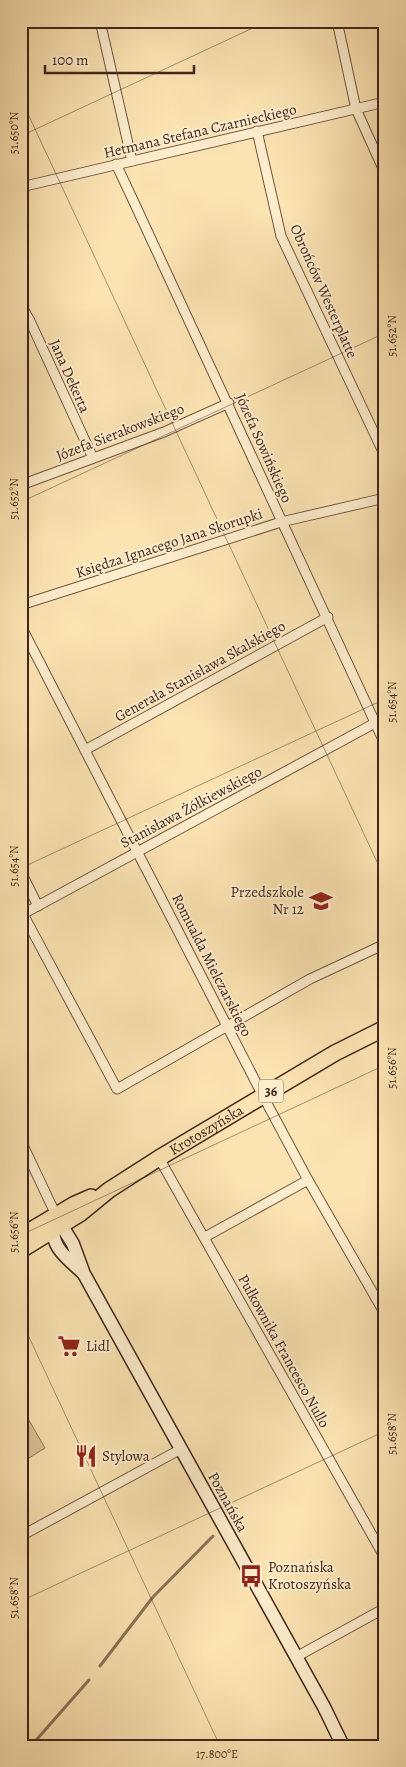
<svg xmlns="http://www.w3.org/2000/svg" width="406" height="1767" viewBox="0 0 406 1767" font-family="Alegreya,serif">
  <style>
    .green { fill: #dcc398; stroke: #8e745a }
    .lines { fill: none; stroke-linecap: round; stroke-linejoin: round }
    .stream { stroke: #8b7157; stroke-width: 3 }
    .minor-casing { stroke: #705542; stroke-width: 11 }
    .secondary-casing { stroke: #41261c; stroke-width: 15 }
    .primary-casing { stroke: #41261c; stroke-width: 18 }
    .minor { stroke: #fdedcd; stroke-width: 9 }
    .secondary { stroke: #fdedcd; stroke-width: 12 }
    .primary { stroke: #fce3b2; stroke-width: 15 }
    .ticks { fill: none; stroke: #41261c; stroke-width: 1; stroke-opacity: 0.45 }
    .labels { text-anchor: middle; dominant-baseline: central; stroke-width: 4; stroke-linejoin: round; paint-order: stroke }
    .shield { fill: #fdedcd; stroke: #796251; stroke-width: 1 }
    .shield-label { font-size: 14px; font-weight: bold; fill: #41261c }
    .street-label { font-size: 15px; fill: #41261c; stroke: #fdedcd }
    .poi-label { font-size: 15px; fill: #41261c; stroke: #fdedcd; text-anchor: start }
    .neatline { fill: none; stroke: #41261c; stroke-width: 2 }
    .ticks-label { font-size: 12px; text-anchor: middle; fill: #41261c }
  </style>
  <rect width="100%" height="100%" fill="#fce3b2"/>
  <filter id="stains"><feTurbulence type="fractalNoise" baseFrequency=".004" numOctaves="4"/><feColorMatrix values="0 0 0 0 .2 0 0 0 0 .09 0 0 0 0 .02 0 0 0 .5 -.17"/></filter>
  <radialGradient id="worn" r=".72"><stop offset=".6" stop-color="#630" stop-opacity="0"/><stop offset="1" stop-color="#630" stop-opacity=".3"/></radialGradient>
  <path class="green" d="M 21,1416 L 27,1417 L 45,1448 L 21,1463 Z"/>
  <g class="lines">
    <g class="stream">
      <path d="M 100,1666 L 153,1597 L 213,1536"/>
      <path d="M 31,1746 L 89,1680"/>
    </g>
    <defs>
      <g id="minor">
        <path d="M 100,21 L 132,161"/>
        <path d="M 337,21 L 356,109 L 385,173"/>
        <path d="M 257,131 L 281,236 L 385,456"/>
        <path d="M 116,164 C 207,357 296,551 385,744"/>
        <path d="M 21,187 L 385,102"/>
        <path d="M 21,305 L 30,321 L 93,458"/>
        <path d="M 21,485 L 164,432 L 229,403"/>
        <path d="M 21,605 L 281,522 L 385,498"/>
        <path d="M 21,626 L 263,1096 L 308,1180 L 385,1314"/>
        <path d="M 85,750 L 328,617"/>
        <path d="M 21,872 L 38,906"/>
        <path d="M 23,914 L 117,1089 L 310,979 L 385,944"/>
        <path d="M 21,915 L 375,723"/>
        <path d="M 21,1141 L 56,1215"/>
        <path d="M 159,1158 L 385,1558"/>
        <path d="M 205,1237 L 308,1180"/>
        <path d="M 376,1298 L 385,1294"/>
        <path d="M 21,1536 L 181,1449"/>
        <path d="M 296,1657 L 385,1608"/>
      </g>
      <g id="secondary">
        <path d="M 57,1218 L 73,1244 L 84,1274 L 324,1707 L 343,1746"/>
        <path d="M 54,1223 C 49,1246 67,1258 82,1272"/>
      </g>
      <g id="primary">
        <path d="M 21,1236 L 75,1204 L 91,1197"/>
        <path id="s1" d="M 21,1250 L 81,1213 L 109,1190 L 159,1158 L 335,1053 L 385,1028"/>
      </g>
    </defs>
    <use href="#minor" class="minor-casing"/>
    <use href="#secondary" class="secondary-casing"/>
    <use href="#primary" class="primary-casing"/>
    <use href="#minor" class="minor"/>
    <use href="#secondary" class="secondary"/>
    <use href="#primary" class="primary"/>
  </g>
  <path class="ticks" d="M 21,99 L 385,879M 21,136 L 268,21M 21,502 L 385,333M 21,868 L 385,699M 21,1235 L 385,1065M 21,1320 L 220,1746M 21,1601 L 385,1431"/>
  <defs>
    <symbol id="school-bare" viewBox="-9 -9 18 18"><path d="M0-5L7-2L0 1L-7-2ZM-4 1L0 2.5L4 1V4Q0 6-4 4Z" fill="#8f2418" stroke="#fdedcd" stroke-width="2.5" paint-order="stroke"/></symbol>
    <symbol id="supermarket-bare" viewBox="-9 -9 18 18"><path d="M-6-5.5h2.5l.6 2H6L4.5 2H-2.5L-4.4-4H-6ZM-1.5 3.2a1.3 1.3 0 1 0 .1 0ZM3 3.2a1.3 1.3 0 1 0 .1 0Z" fill="#8f2418" stroke="#fdedcd" stroke-width="2.5" paint-order="stroke"/></symbol>
    <symbol id="restaurant-bare" viewBox="-9 -9 18 18"><path d="M-5-6h1v4h1v-4h1v4h1v-4h1v5L-1.5 .5V6h-2V.5L-5-1ZM5-6V6H3V1.5H1.5Q1.5-4 5-6Z" fill="#8f2418" stroke="#fdedcd" stroke-width="2.5" paint-order="stroke"/></symbol>
    <symbol id="bus-bare" viewBox="-9 -9 18 18"><path d="M-5-6H5V4H4V6H2V4H-2V6H-4V4H-5ZM-3.5-4V0h7V-4ZM-3.5 1.2v1.5H-2V1.2ZM2 1.2v1.5H3.5V1.2Z" fill="#8f2418" stroke="#fdedcd" stroke-width="2.5" paint-order="stroke"/></symbol>
  </defs>
  <g fill-rule="evenodd">
    <use href="#school-bare" x="305" y="885" width="32" height="32"/>
    <use href="#supermarket-bare" x="53" y="1330" width="32" height="32"/>
    <use href="#restaurant-bare" x="70" y="1440" width="32" height="32"/>
    <use href="#bus-bare" x="235" y="1560" width="32" height="32"/>
  </g>
  <g class="labels">
    <rect class="shield" x="258.5" y="1079.5" width="25" height="23" rx="4"/>
    <g class="shield-label">
      <text x="271" y="1091">36</text>
    </g>
    <g class="street-label">
      <text transform="translate(200 131) rotate(-13)">Hetmana Stefana Czarnieckiego</text>
      <text transform="translate(324 291) rotate(66)">Obrońców Westerplatte</text>
      <text transform="translate(70 376) rotate(66)">Jana Dekerta</text>
      <text transform="translate(120 432) rotate(-21)">Józefa Sierakowskiego</text>
      <text transform="translate(264 448) rotate(66)">Józefa Sowińskiego</text>
      <text transform="translate(169 543) rotate(-18)">Księdza Ignacego Jana Skorupki</text>
      <text transform="translate(200 671) rotate(-29)">Generała Stanisława Skalskiego</text>
      <text transform="translate(191 807) rotate(-28)">Stanisława Żółkiewskiego</text>
      <text transform="translate(212 965) rotate(63)">Romualda Mielczarskiego</text>
      <text stroke="none"><textPath href="#s1" startOffset="221">Krotoszyńska</textPath></text>
      <text transform="translate(284 1351) rotate(61)">Pułkownika Francesco Nullo</text>
      <text transform="translate(228 1502) rotate(61)">Poznańska</text>
    </g>
    <g class="poi-label">
      <text x="304" y="892" text-anchor="end">Przedszkole<tspan x="304" dy="17">Nr 12</tspan></text>
      <text x="86" y="1346">Lidl</text>
      <text x="102" y="1456">Stylowa</text>
      <text x="268" y="1567">Poznańska<tspan x="268" dy="17">Krotoszyńska</tspan></text>
    </g>
  </g>
  <rect width="406" height="1767" fill="none" stroke="#fce3b2" stroke-width="55"/>
  <path d="M45 65v8h149v-8" fill="none" stroke="#41261c" stroke-width="2.5"/>
  <text x="52" y="65" font-size="15" fill="#41261c" stroke="#fdedcd" stroke-width="4" paint-order="stroke">100 m</text>
  <rect x="28" y="28" width="350" height="1712" class="neatline"/>
  <g class="ticks-label">
    <text transform="translate(14 133) rotate(-90)" y="4">51.650°N</text>
    <text transform="translate(392 336) rotate(-90)" y="4">51.652°N</text>
    <text transform="translate(14 499) rotate(-90)" y="4">51.652°N</text>
    <text transform="translate(392 702) rotate(-90)" y="4">51.654°N</text>
    <text transform="translate(14 866) rotate(-90)" y="4">51.654°N</text>
    <text transform="translate(392 1068) rotate(-90)" y="4">51.656°N</text>
    <text transform="translate(14 1232) rotate(-90)" y="4">51.656°N</text>
    <text transform="translate(392 1434) rotate(-90)" y="4">51.658°N</text>
    <text transform="translate(14 1598) rotate(-90)" y="4">51.658°N</text>
    <text x="217" y="1758">17.800°E</text>
  </g>
  <rect width="100%" height="100%" filter="url(#stains)"/>
  <rect width="100%" height="100%" fill="url(#worn)"/>
</svg>
